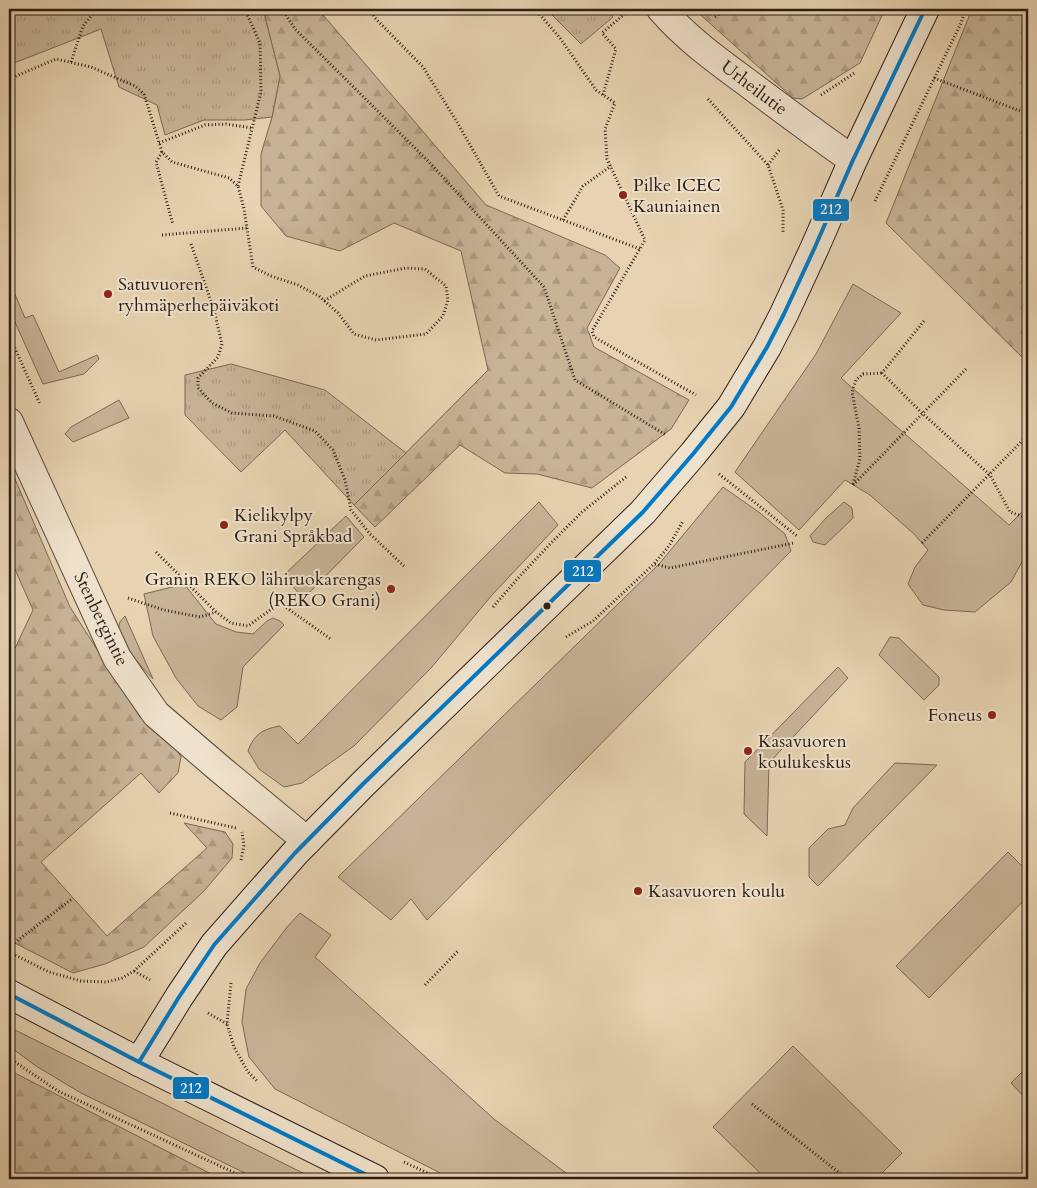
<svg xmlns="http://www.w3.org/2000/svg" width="1037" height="1188" viewBox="0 0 1037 1188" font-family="Cardo,serif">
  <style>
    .grass { fill: #c7b497; stroke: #7a6856 }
    .forest { fill: url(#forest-firs); stroke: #7a6856 }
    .park { fill: url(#park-tufts); stroke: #7a6856 }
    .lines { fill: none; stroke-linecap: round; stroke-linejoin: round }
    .street-casing { stroke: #5b4a3d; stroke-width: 30 }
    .secondary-casing { stroke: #2c1d16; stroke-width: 30 }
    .path { stroke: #2c1d16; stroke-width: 3; stroke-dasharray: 1 2.5; stroke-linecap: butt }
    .street { stroke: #efe2cc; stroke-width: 28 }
    .secondary { stroke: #efe2cc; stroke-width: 28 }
    .bus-1-casing { stroke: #efe2cc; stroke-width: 8 }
    .bus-1 { stroke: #007ac9; stroke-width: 4 }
    .poi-dot { fill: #8f2418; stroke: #efe2cc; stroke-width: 2 }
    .bus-dot { fill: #2c1d16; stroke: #efe2cc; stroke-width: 2 }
    .labels { text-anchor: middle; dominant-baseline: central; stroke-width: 4; stroke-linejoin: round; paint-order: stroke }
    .street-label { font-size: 18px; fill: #2c1d16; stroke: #efe2cc }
    .poi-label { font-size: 18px; fill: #2c1d16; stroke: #efe2cc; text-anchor: start }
    .line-badge { stroke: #efe2cc; stroke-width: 2 }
    .badge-label { font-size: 14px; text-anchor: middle; font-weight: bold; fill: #fff }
  </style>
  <defs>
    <pattern id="forest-firs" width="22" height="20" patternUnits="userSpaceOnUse" patternTransform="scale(1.25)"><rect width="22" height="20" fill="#c7b497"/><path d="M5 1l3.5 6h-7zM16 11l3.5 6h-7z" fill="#ab9a81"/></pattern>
    <pattern id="park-tufts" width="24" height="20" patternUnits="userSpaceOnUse" patternTransform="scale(1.25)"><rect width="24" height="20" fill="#c7b497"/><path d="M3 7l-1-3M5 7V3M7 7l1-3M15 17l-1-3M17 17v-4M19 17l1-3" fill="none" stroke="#ab9a81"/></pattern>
  </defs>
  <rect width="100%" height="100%" fill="#e7d3b1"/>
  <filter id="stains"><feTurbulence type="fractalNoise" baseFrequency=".004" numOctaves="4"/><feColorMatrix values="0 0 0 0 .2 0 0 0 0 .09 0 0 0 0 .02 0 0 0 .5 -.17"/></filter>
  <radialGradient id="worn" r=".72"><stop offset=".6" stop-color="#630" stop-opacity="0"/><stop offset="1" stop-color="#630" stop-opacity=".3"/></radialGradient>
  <g class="grass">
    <path d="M 9,280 L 25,318 L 33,315 L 59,372 L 97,355 L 99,359 L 84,374 L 43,384 L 9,309 Z"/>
    <path d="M 853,284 L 901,313 L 841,378 L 1009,525 L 1028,506 L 1028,551 L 1011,582 L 975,612 L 944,610 L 923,605 L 908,584 L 915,567 L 928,550 L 914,534 L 870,495 L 845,480 L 799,530 L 735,472 L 816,354 Z"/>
    <path d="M 119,400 L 129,418 L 73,442 L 65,434 L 71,427 Z"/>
    <path d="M 723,487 L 760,513 L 785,534 L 791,551 L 427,920 L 411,899 L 391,920 L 338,877 L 659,564 Z"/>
    <path d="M 539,502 L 558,525 L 492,595 L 431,668 L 354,746 L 302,783 L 284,787 L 259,769 L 248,751 C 254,734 263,729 280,726 L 298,744 Z"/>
    <path d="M 844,502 L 852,508 L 853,518 L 825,545 L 813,542 L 810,536 L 826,518 Z"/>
    <path d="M 346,516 L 364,537 L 303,599 L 284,575 Z"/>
    <path d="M 184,584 L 216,624 L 236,632 L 253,634 L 267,621 L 273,618 L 280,621 L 284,625 L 243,667 L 237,707 L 221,720 L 198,706 L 176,678 L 153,636 L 144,594 Z"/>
    <path d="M 125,616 L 153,679 C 143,668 116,641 119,626 C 119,622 122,619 125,616 Z"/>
    <path d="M 890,637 L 899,638 L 939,677 L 939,685 L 924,700 L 879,655 Z"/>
    <path d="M 838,667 L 848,678 L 769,763 L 767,836 L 744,814 L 745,762 Z"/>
    <path d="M 895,763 L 937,765 L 818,886 L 809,877 L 809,848 L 828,829 L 845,825 L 853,808 Z"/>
    <path d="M 1008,852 L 1028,872 L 1028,896 L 929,998 L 896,966 Z"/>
    <path d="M 300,913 L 331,935 L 315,957 L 494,1119 L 574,1179 L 452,1179 L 275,1089 L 249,1057 L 242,1022 L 246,989 L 260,963 L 287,927 Z"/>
    <path d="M 9,1027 L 315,1179 L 257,1179 L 81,1093 L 36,1066 L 9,1046 Z"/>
    <path d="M 793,1046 L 902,1153 L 876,1179 L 766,1179 L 713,1127 Z"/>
    <path d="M 1028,1066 L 1028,1101 L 1011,1083 Z"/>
  </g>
  <g class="forest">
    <path d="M 263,9 L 318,9 L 486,205 L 605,255 L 620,268 L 587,328 L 594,347 L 689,400 L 671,429 L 592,488 L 537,474 L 505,473 L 460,445 L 375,527 L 354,505 L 488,370 L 461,251 L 394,223 L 340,251 L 286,236 L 261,206 L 261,154 L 272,117 L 280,76 Z"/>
    <path d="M 694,9 L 885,9 L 860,63 L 802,99 L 793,98 Z"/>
    <path d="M 972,9 L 1028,9 L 1028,363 L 886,223 Z"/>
    <path d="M 9,465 L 70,607 L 140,717 L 172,742 L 181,757 L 178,773 L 159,793 L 141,773 L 41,862 L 107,936 L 207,848 L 184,823 L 225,832 L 233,844 L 232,858 L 204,891 L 144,947 L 105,964 L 73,973 L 9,940 L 9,661 L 33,610 L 10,558 L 9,557 Z"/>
    <path d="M 9,1070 L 221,1179 L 9,1179 Z"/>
  </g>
  <g class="park">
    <path d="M 9,9 L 263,9 L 280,76 L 272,117 L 245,120 L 204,120 L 165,135 L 157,105 L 119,87 L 101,29 L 9,65 Z"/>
    <path d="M 546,9 L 606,9 L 613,17 L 581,44 Z"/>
    <path d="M 231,364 L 325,390 L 406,453 L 354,505 L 285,430 L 241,472 L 185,415 L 185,375 Z"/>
  </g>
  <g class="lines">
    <defs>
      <g id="street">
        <path d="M 661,9 C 685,37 715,59 745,81 C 781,108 817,135 853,160"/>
        <path d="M 9,422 L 117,658 L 156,714 L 220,769 L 307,841"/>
      </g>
      <g id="secondary">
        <path d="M 9,994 L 139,1062 L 375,1179"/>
        <path d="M 139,1062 L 179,997 L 214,945 L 295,853 L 363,784 L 643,512 L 693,454 L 731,407 L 767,347 L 784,314 L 815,247 L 853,160 L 925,9"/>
      </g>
    </defs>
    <use href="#street" class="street-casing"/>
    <use href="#secondary" class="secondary-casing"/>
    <g class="path">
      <path d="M 282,9 L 295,29 L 428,161 L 544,287 L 575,380 L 666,435"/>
      <path d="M 370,9 L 375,18 L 423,67 L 457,122 L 499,196 L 640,249"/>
      <path d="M 535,9 L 560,38 L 596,90 L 615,103 L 605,129 L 607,159 L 645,240 L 592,331 L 594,337 L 696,395"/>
      <path d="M 715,17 L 725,9"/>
      <path d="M 71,62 L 83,26 L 97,9"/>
      <path d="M 934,78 L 1028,114"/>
      <path d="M 9,79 L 56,59 L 91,67 L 135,86 L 144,94 L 162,152 L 172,162 L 229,178 L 238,186 L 244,209 L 253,267 L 271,276 L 298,285 L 319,296 L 338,313 L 354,334 L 376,340 L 426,334 L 443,316 L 448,300 L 446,286 L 425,269 L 406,268 L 365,276 L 324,301"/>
      <path d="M 603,95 L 616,49 L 602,33 L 628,11"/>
      <path d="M 821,95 L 856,72"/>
      <path d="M 708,99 L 768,165 L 783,210 L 783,232"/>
      <path d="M 159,143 L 205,125 L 226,124 L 252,128"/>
      <path d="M 162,152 L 156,162 L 173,225"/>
      <path d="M 768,165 L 780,149"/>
      <path d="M 238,186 L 261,92 L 260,43 L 246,12 L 240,9"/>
      <path d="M 875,201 L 961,23 L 966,9"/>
      <path d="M 563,220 L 583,186 L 611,166"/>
      <path d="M 162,235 L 247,228"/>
      <path d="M 191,244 L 214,310 L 222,344 L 218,357 L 198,378 L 198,388 L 212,403 L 232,413 L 274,416 L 315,431 L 333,450 L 345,480 L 351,510 L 369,533 L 405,567"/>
      <path d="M 924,321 L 882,373 L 922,413 L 990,475 L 1010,512 L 1028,518"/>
      <path d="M 9,335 L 40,404"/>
      <path d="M 719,474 L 797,536"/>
      <path d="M 853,484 L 860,459 L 859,428 L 852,392 L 856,380 L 863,374 L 882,373"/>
      <path d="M 853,485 L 966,369"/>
      <path d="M 922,543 L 1025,438"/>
      <path d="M 156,552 L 216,612 L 231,623 L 248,626 L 280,603 L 332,640"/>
      <path d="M 655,564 L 670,568 L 794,543"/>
      <path d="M 128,598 L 164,610 L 200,617 L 216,612"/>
      <path d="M 493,607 L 519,577 L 553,541 L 582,512 L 626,477"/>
      <path d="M 566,637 L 593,621 L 654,564 L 669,546 L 683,521"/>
      <path d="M 170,813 L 236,828"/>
      <path d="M 241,860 L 244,845 L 242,832"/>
      <path d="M 9,947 L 73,898"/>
      <path d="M 9,952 L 49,972 L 81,981 L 107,982 L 122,978 L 134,971 L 186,923"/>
      <path d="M 134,971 L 150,980"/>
      <path d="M 231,983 L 227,1024 L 234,1047 L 248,1072 L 257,1081"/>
      <path d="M 425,985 L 458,951"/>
      <path d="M 208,1013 L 227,1024"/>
      <path d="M 9,1058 L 58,1091 L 248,1179"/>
      <path d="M 752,1104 L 847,1179"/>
      <path d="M 404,1162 L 440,1179"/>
    </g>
    <use href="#street" class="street"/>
    <use href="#secondary" class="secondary"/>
    <defs>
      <g id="bus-1">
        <path d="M 9,994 L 139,1062 L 375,1179"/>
        <path d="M 139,1062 L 179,997 L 214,945 L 295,853 L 363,784 L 643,512 L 693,454 L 731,407 L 767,347 L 784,314 L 815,247 L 853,160 L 925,9"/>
      </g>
    </defs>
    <use href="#bus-1" class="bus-1-casing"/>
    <use href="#bus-1" class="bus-1"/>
  </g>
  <g class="poi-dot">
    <circle cx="623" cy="195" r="5"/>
    <circle cx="108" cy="294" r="5"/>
    <circle cx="224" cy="525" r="5"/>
    <circle cx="391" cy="589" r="5"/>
    <circle cx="992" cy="715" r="5"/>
    <circle cx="748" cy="751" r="5"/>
    <circle cx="638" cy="891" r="5"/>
  </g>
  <circle class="bus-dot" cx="547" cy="606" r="4.5"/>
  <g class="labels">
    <g class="street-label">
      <text transform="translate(754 88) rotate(37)">Urheilutie</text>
      <text transform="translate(101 619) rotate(64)">Stenbergintie</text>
    </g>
    <g class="poi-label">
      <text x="633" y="185">Pilke ICEC<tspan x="633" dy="21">Kauniainen</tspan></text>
      <text x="118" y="284">Satuvuoren<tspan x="118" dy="21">ryhmäperhepäiväkoti</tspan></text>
      <text x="234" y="515">Kielikylpy<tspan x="234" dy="21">Grani Språkbad</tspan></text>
      <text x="381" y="579" text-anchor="end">Granin REKO lähiruokarengas<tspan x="381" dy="21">(REKO Grani)</tspan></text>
      <text x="982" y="715" text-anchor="end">Foneus</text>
      <text x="758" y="741">Kasavuoren<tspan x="758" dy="21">koulukeskus</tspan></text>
      <text x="648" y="891">Kasavuoren koulu</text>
    </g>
  </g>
  <g class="line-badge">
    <rect x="812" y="198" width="38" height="24" rx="5" fill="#007ac9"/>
    <rect x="563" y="559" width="39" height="24" rx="5" fill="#007ac9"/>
    <rect x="172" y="1076" width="38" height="24" rx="5" fill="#007ac9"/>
  </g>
  <g class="badge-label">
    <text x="831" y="214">212</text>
    <text x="583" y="576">212</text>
    <text x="191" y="1093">212</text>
  </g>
  <rect width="1037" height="1188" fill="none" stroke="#e7d3b1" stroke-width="30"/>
  <rect x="10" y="10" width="1017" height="1168" fill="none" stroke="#2c1d16" stroke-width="2.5"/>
  <rect x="15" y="15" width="1007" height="1158" fill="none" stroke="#2c1d16"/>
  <rect width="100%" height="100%" filter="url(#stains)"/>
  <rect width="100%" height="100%" fill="url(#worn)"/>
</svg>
